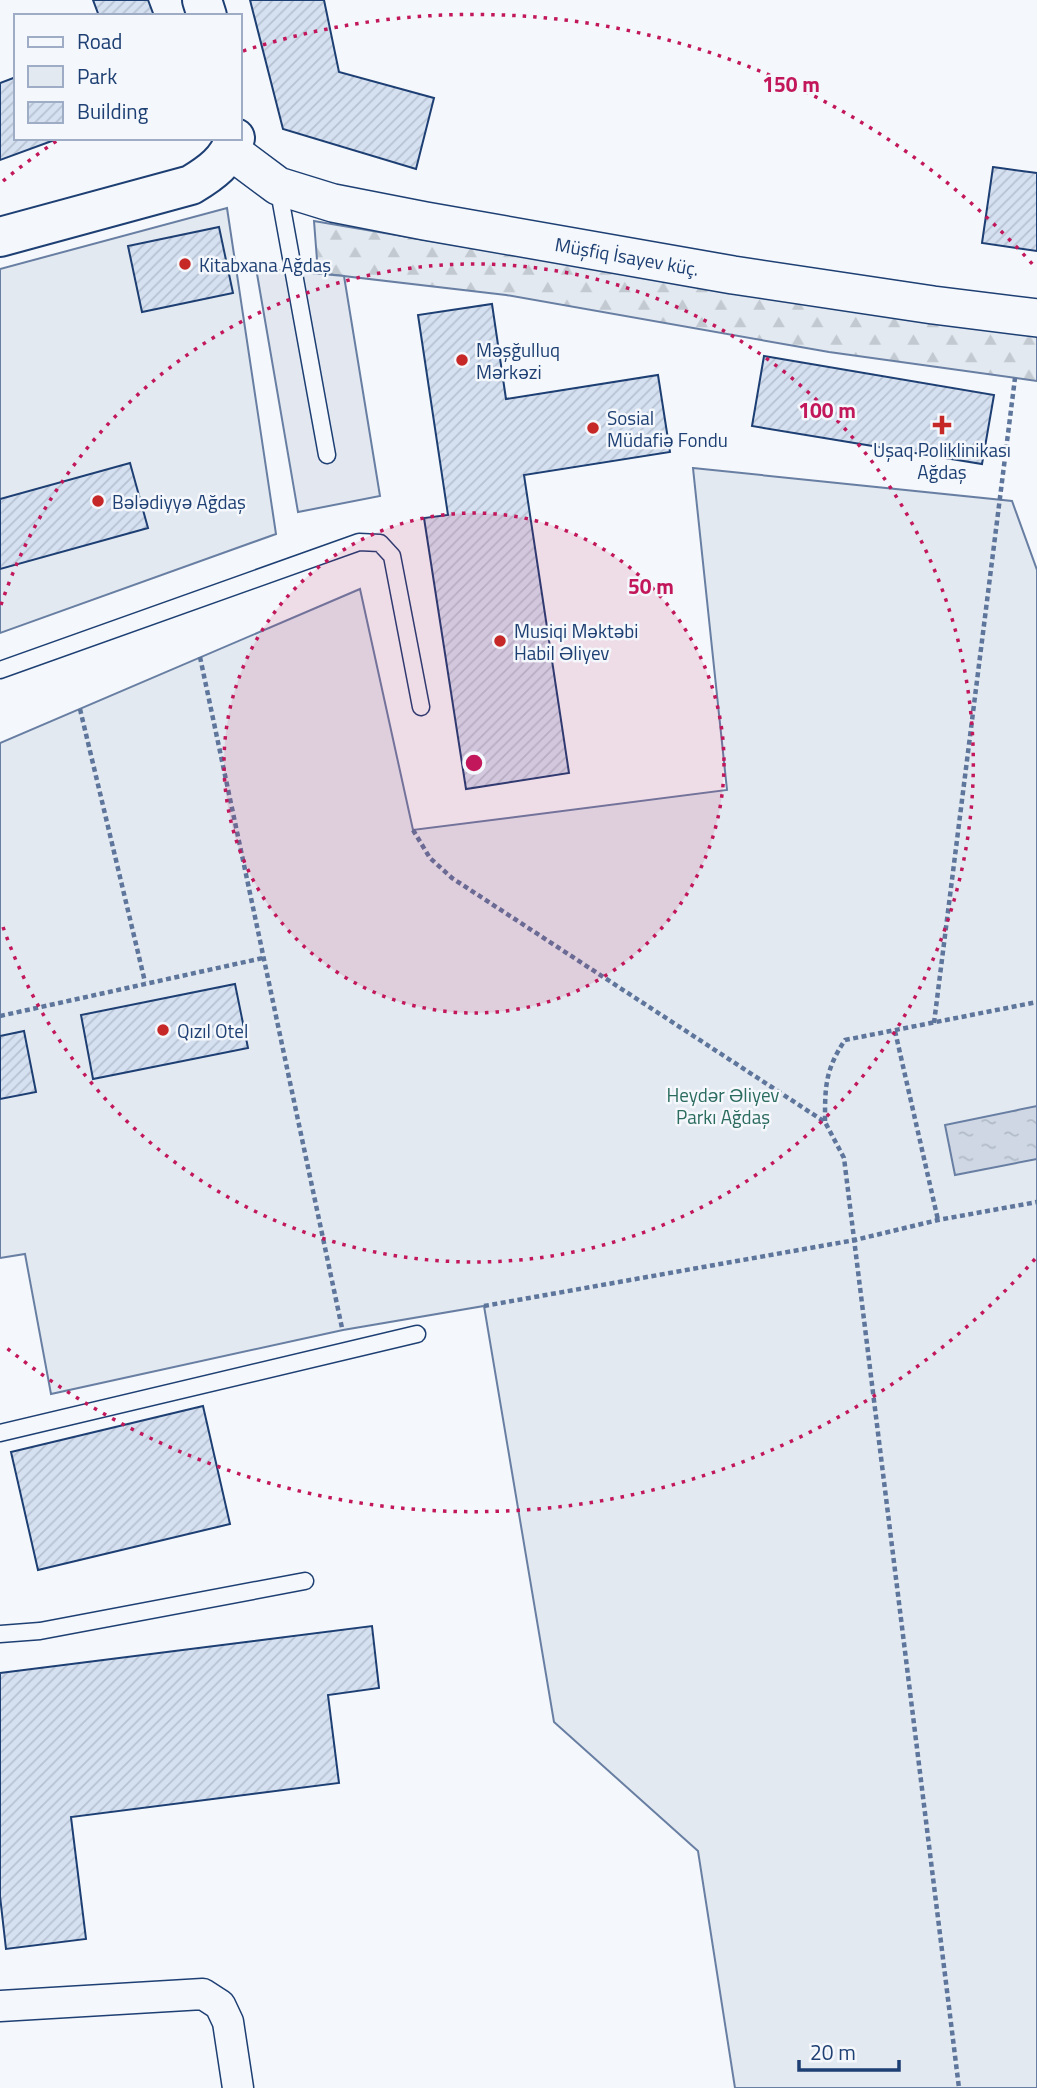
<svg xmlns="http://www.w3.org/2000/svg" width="1037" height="2088" viewBox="0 0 1037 2088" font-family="'Titillium Web',sans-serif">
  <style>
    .forest { fill: url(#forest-firs); stroke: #687fa3; stroke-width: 2 }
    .green { fill: #e3e9f0; stroke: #687fa3; stroke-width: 2 }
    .parking { fill: #e3e8f0; stroke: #687fa3; stroke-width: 2 }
    .water { fill: url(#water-ripples); stroke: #687fa3; stroke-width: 2 }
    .building { fill: url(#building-hatch); stroke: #1d3f73; stroke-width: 2 }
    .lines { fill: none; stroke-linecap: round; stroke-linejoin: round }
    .service-casing { stroke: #1d3f73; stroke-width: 19 }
    .minor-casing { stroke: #1d3f73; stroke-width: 33 }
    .tertiary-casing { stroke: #1d3f73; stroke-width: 40 }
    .secondary-casing { stroke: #1d3f73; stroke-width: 42 }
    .path { stroke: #5e769c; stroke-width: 4.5; stroke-dasharray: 5 3.5; stroke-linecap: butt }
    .service { stroke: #f4f7fb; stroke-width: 16 }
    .minor { stroke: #f4f7fb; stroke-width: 30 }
    .tertiary { stroke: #f4f7fb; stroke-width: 37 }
    .secondary { stroke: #f4f7fb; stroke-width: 38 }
    .ring { fill: none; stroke: #c2185b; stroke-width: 3.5; stroke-dasharray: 3.5 7 }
    .poi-dot { fill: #c62828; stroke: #f4f7fb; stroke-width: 2.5 }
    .labels { text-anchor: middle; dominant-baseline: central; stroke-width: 5; stroke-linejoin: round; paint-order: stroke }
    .street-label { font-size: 19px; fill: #1d3f73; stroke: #f4f7fb }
    .poi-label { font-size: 19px; fill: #1d3f73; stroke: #f4f7fb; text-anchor: start }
    .park-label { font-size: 19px; fill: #2c6c60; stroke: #f4f7fb }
    .centre { fill: #c2185b; stroke: #f4f7fb; stroke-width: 3.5 }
    .ring-label { font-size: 21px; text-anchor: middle; font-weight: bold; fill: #c2185b; stroke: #f4f7fb; stroke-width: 5; stroke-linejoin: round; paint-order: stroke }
  </style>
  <defs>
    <pattern id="forest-firs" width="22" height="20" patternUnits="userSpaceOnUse" patternTransform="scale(1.75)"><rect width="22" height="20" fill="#e3e9f0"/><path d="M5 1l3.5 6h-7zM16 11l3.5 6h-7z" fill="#c2c9d1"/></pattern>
    <pattern id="water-ripples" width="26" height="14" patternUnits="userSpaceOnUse" patternTransform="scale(1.75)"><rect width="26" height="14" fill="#cfd7e4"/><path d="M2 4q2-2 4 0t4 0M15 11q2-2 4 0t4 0" fill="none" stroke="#b1bac7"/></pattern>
    <pattern id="building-hatch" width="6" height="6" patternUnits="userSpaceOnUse" patternTransform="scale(1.75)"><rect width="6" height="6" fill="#d5e0f0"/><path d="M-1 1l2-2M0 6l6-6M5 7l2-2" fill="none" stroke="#b6c1d1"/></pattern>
  </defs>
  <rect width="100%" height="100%" fill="#f4f7fb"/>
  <path class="forest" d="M 314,221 L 648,278 L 1037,330 L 1037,381 L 829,352 L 506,295 L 318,273 Z"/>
  <g class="green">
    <path d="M 227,208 L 276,534 L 0,633 L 0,269 Z"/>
    <path d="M 693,468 L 1012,501 L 1037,570 L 1037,2088 L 735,2088 L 698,1851 L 554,1722 L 484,1306 L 343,1330 L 51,1394 L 25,1254 L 0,1258 L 0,743 L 360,589 L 413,830 L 727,790 Z"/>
  </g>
  <path class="parking" d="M 256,268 L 344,276 L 380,496 L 298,512 Z"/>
  <path class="water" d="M 1037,1106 L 1037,1159 L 955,1175 L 945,1125 Z"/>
  <g class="building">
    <path d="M 93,0 L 148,0 L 154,16 L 99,16 Z"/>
    <path d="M 250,0 L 324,0 L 339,72 L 434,98 L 416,169 L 283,129 Z"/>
    <path d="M 16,77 L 16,138 L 60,138 L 0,160 L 0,83 Z"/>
    <path d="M 993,167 L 1037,173 L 1037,251 L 982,243 Z"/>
    <path d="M 219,227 L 233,293 L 142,312 L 128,246 Z"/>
    <path d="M 492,304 L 506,399 L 658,375 L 670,452 L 524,475 L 569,773 L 466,789 L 424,518 L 448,515 L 418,315 Z"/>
    <path d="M 764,356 L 994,395 L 982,464 L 752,426 Z"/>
    <path d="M 130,463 L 148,528 L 0,569 L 0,499 Z"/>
    <path d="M 235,984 L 248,1048 L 93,1079 L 81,1015 Z"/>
    <path d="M 24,1031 L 36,1092 L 0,1099 L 0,1036 Z"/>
    <path d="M 203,1406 L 230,1524 L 38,1570 L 11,1452 Z"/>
    <path d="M 372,1626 L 379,1688 L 328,1695 L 339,1783 L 71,1817 L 86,1939 L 6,1949 L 0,1896 L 0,1673 Z"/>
  </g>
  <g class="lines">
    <defs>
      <g id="service">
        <path d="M 278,186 L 327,455"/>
        <path d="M 0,670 L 359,542 L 380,543 L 392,556 L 421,707"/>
        <path d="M 0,1433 L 417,1334"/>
        <path d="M 0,1634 L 40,1631 L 305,1581"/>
      </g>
      <path id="minor" d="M 0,2006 L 203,1994 L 220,2005 L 228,2022 L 238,2088"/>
      <path id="tertiary" d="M 231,151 L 278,186 L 333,203 L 425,221 L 733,275 L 933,305 L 1037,318"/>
      <g id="secondary">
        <path d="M 202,0 L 207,16"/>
        <path d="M 0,237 L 191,185 C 211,173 228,161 235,138"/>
      </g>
    </defs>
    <use href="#service" class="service-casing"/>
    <use href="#minor" class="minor-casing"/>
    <use href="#tertiary" class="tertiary-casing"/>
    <use href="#secondary" class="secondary-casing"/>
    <g class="path">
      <path d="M 200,657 L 342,1328"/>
      <path d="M 80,709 L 145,982"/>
      <path d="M 413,830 L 430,858 L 452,878 L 825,1122 L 844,1158 L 959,2088"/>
      <path d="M 0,1016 L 263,958"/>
      <path d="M 934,1023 L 1015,378"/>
      <path d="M 895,1031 L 938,1220"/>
      <path d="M 825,1121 C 825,1087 825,1070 845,1040 L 1037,1002"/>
      <path d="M 484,1306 L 855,1240 L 938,1220 L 1037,1202"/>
    </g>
    <use href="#service" class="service"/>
    <use href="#minor" class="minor"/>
    <use href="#tertiary" class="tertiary"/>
    <use href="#secondary" class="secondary"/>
  </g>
  <circle cx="474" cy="763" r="250" fill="#c2185b" fill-opacity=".12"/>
  <g class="ring">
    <circle cx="474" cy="763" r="250"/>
    <path d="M1 605A499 499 0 1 1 1 921"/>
    <path d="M1035 1259A749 749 0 0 1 3 1345M3 181A749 749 0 0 1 61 138M243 51A749 749 0 0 1 1035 267"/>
  </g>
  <g class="poi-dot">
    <circle cx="185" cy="264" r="7"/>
    <circle cx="462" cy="360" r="7"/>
    <path d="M938.5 414.5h7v7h7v7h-7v7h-7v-7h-7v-7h7z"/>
    <circle cx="593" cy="428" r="7"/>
    <circle cx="98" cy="501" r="7"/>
    <circle cx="500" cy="641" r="7"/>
    <circle cx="163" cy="1030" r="7"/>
  </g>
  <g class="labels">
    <g class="street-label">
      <text transform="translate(627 256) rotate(10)">Müşfiq İsayev küç.</text>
    </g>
    <g class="poi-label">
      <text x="199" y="264">Kitabxana Ağdaş</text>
      <text x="476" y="349">Məşğulluq<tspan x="476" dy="22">Mərkəzi</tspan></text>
      <text x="607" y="417">Sosial<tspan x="607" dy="22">Müdafiə Fondu</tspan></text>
      <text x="942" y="449" text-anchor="middle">Uşaq Poliklinikası<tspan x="942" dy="22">Ağdaş</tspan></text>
      <text x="112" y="501">Bələdiyyə Ağdaş</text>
      <text x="514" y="630">Musiqi Məktəbi<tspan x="514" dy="22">Habil Əliyev</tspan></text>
      <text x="177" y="1030">Qızıl Otel</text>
    </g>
    <g class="park-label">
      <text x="723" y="1094">Heydər Əliyev<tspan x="723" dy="22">Parkı Ağdaş</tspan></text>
    </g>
  </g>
  <circle cx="474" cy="763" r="10" class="centre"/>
  <g class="ring-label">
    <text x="791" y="92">150 m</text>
    <text x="827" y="418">100 m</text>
    <text x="651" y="594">50 m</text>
  </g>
  <rect x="14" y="14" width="228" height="126" fill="#f4f7fb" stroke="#9eadc5" stroke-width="2"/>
  <rect x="28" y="37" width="35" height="10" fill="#f4f7fb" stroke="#9eadc5" stroke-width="2"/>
  <text x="77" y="49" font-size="21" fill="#1d3f73">Road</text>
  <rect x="28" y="66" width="35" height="21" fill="#e3e9f0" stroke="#9eadc5" stroke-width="2"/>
  <text x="77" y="84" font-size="21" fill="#1d3f73">Park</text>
  <rect x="28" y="102" width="35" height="21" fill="url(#building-hatch)" stroke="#9eadc5" stroke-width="2"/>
  <text x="77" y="119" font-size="21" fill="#1d3f73">Building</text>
  <path d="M799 2060v10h100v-10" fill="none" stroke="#1d3f73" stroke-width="3.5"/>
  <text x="810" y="2060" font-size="21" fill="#1d3f73" stroke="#f4f7fb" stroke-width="5" paint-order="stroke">20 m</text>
</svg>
